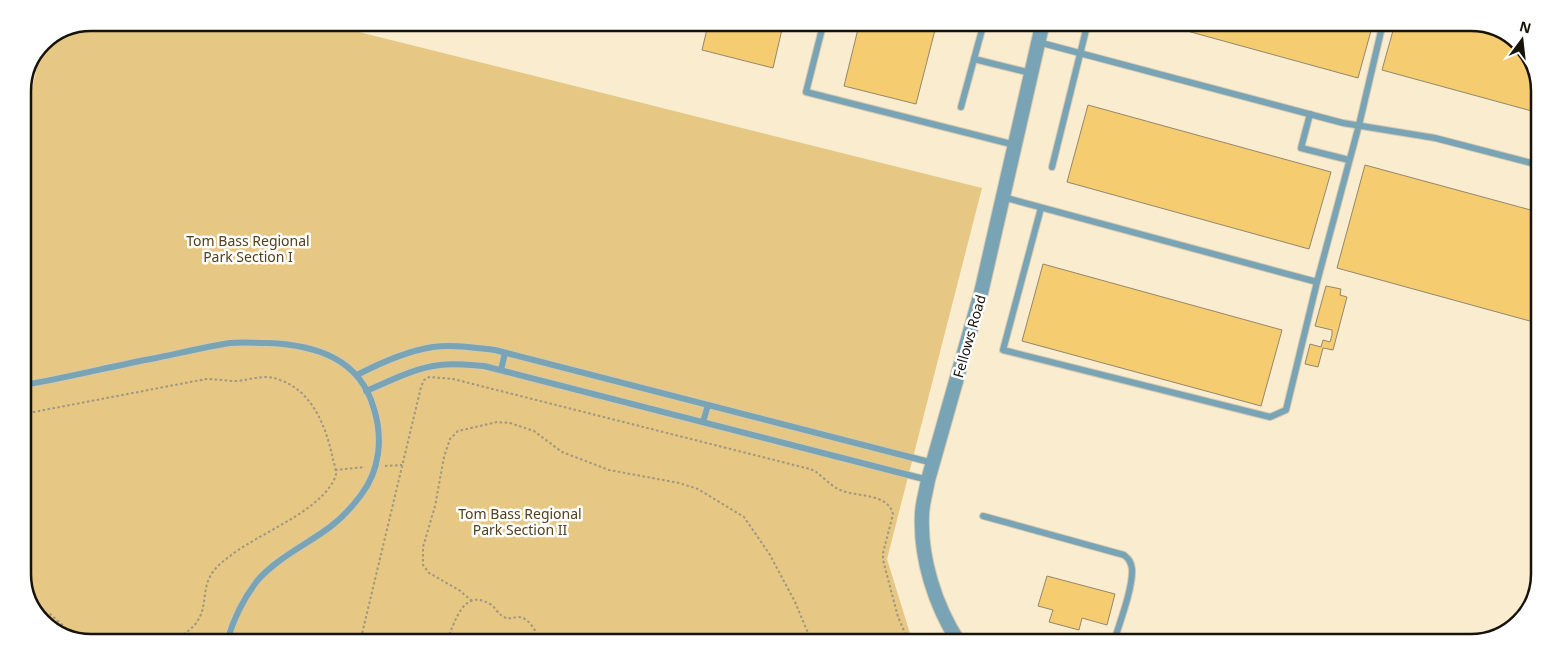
<svg xmlns="http://www.w3.org/2000/svg" width="1562" height="665" viewBox="0 0 1562 665" font-family="'Noto Sans',sans-serif">
  <style>
    .green { fill: #e6c783 }
    .building { fill: #f5cc6f; stroke: #93876c }
    .lines { fill: none; stroke-linecap: round; stroke-linejoin: round }
    .service-casing { stroke: #d6c9af; stroke-width: 8 }
    .tertiary-casing { stroke: #d6c9af; stroke-width: 16 }
    .path { stroke: #a09681; stroke-width: 2; stroke-dasharray: 2.5 2.5; stroke-linecap: butt }
    .service { stroke: #78a4b6; stroke-width: 6 }
    .tertiary { stroke: #78a4b6; stroke-width: 14 }
    .labels { text-anchor: middle; dominant-baseline: central; stroke-width: 5; stroke-linejoin: round; paint-order: stroke }
    .park-label { font-size: 14px; fill: #514019; stroke: #fff }
    .street-label { font-size: 14px; fill: #181309; stroke: #fff }
    .rim { fill: none; stroke: #181309; stroke-width: 2.5 }
  </style>
  <rect width="100%" height="100%" fill="#faeccf"/>
  <path class="green" d="M 92,23 L 323,23 L 982,188 L 887,559 L 912,640 L 65,637 L 37,615 L 23,578 L 23,125 L 43,43 Z"/>
  <g class="building">
    <path d="M 708,25 L 783,25 L 773,68 L 702,50 Z"/>
    <path d="M 859,25 L 936,26 L 916,104 L 844,86 Z"/>
    <path d="M 1169,26 L 1372,27 L 1358,78 Z"/>
    <path d="M 1394,27 L 1475,28 L 1508,37 L 1525,50 L 1539,87 L 1539,113 L 1382,70 Z"/>
    <path d="M 1088,105 L 1331,172 L 1309,249 L 1067,182 Z"/>
    <path d="M 1365,165 L 1538,212 L 1537,323 L 1337,268 Z"/>
    <path d="M 1043,264 L 1282,330 L 1261,406 L 1022,341 Z"/>
    <path d="M 1326,286 L 1341,289 L 1340,295 L 1347,297 L 1333,350 L 1323,348 L 1318,367 L 1305,364 L 1310,344 L 1321,347 L 1323,340 L 1330,342 L 1332,335 L 1332,330 L 1315,326 Z"/>
    <path d="M 1047,576 L 1115,594 L 1107,625 L 1082,618 L 1079,630 L 1049,622 L 1053,610 L 1038,606 Z"/>
  </g>
  <g class="lines">
    <defs>
      <g id="service">
        <path d="M 823,25 L 806,92 L 1015,145"/>
        <path d="M 1038,42 L 1343,123 L 1435,138 L 1539,165"/>
        <path d="M 974,59 L 1031,73"/>
        <path d="M 961,107 L 983,26"/>
        <path d="M 1310,114 L 1301,148 L 1349,160"/>
        <path d="M 1052,167 L 1087,26"/>
        <path d="M 1003,197 L 1317,282 L 1359,125 L 1382,27"/>
        <path d="M 1041,208 L 1003,350 L 1270,417 L 1286,410 L 1317,282"/>
        <path d="M 501,370 L 505,353"/>
        <path d="M 357,375 C 380,363 407,351 433,347 C 453,344 475,348 495,350 L 933,463"/>
        <path d="M 23,385 C 67,378 112,366 156,358 C 180,353 205,347 230,343 C 242,342 255,343 268,343 C 315,345 360,358 374,409 C 383,438 380,470 361,495 C 352,507 342,518 330,527 C 306,545 277,558 257,581 C 244,598 234,618 228,638"/>
        <path d="M 366,391 C 390,381 414,368 440,365 C 455,363 469,365 484,366 L 928,480"/>
        <path d="M 703,422 L 708,405"/>
        <path d="M 983,516 L 1124,555 C 1129,559 1131,562 1132,569 C 1133,588 1120,622 1114,641"/>
      </g>
      <path id="tertiary" d="M 958,641 C 935,605 920,558 922,515 C 922,504 926,492 928,480 L 981,293 L 1042,26"/>
    </defs>
    <use href="#service" class="service-casing"/>
    <use href="#tertiary" class="tertiary-casing"/>
    <g class="path">
      <path d="M 23,414 L 206,379 C 216,379 226,381 236,381 C 251,380 263,374 277,379 C 311,389 325,424 332,455 C 333,461 336,468 336,474 C 335,481 327,491 322,496 C 292,525 249,537 218,566 C 193,590 219,616 177,638"/>
      <path d="M 385,466 L 402,465"/>
      <path d="M 335,470 L 365,467"/>
      <path d="M 472,601 L 459,590 L 429,573 L 423,565 L 423,547 L 435,506 L 444,457 L 450,439 L 458,431 L 497,422 L 510,423 L 534,431 L 562,452 L 609,470 L 679,483 L 698,489 L 744,517 L 770,555 L 795,602 L 811,640"/>
      <path d="M 35,610 L 50,614 L 76,637"/>
      <path d="M 361,638 L 421,387 L 424,380 L 429,377 L 453,379 L 810,469 L 815,471 C 823,477 831,486 840,490 C 856,497 888,493 893,514 L 883,553 L 883,560 L 898,617 L 908,640"/>
      <path d="M 447,639 C 456,621 463,588 490,604 C 496,607 497,614 504,617 C 509,620 513,617 519,617 C 529,618 536,631 539,639"/>
    </g>
    <use href="#service" class="service"/>
    <use href="#tertiary" class="tertiary"/>
  </g>
  <g class="labels">
    <g class="park-label">
      <text x="248" y="240">Tom Bass Regional<tspan x="248" dy="16">Park Section I</tspan></text>
      <text x="520" y="513">Tom Bass Regional<tspan x="520" dy="16">Park Section II</tspan></text>
    </g>
    <g class="street-label">
      <text transform="translate(969 336) rotate(-74)">Fellows Road</text>
    </g>
  </g>
  <path d="M0 0H1562V665H0ZM91 31H1471A60 60 0 0 1 1531 91V574A60 60 0 0 1 1471 634H91A60 60 0 0 1 31 574V91A60 60 0 0 1 91 31Z" fill="#fff" fill-rule="evenodd"/>
  <path class="rim" d="M91 31H1471A60 60 0 0 1 1531 91V574A60 60 0 0 1 1471 634H91A60 60 0 0 1 31 574V91A60 60 0 0 1 91 31Z"/>
  <g transform="translate(1522 40) rotate(15)" stroke="#ffffff" stroke-width="4" paint-order="stroke">
  <path d="M0-4L9 19L0 12L-9 19Z" fill="#181309"/>
  <text y="-8" font-size="14" font-weight="bold" text-anchor="middle" fill="#181309">N</text>
  </g>
</svg>
